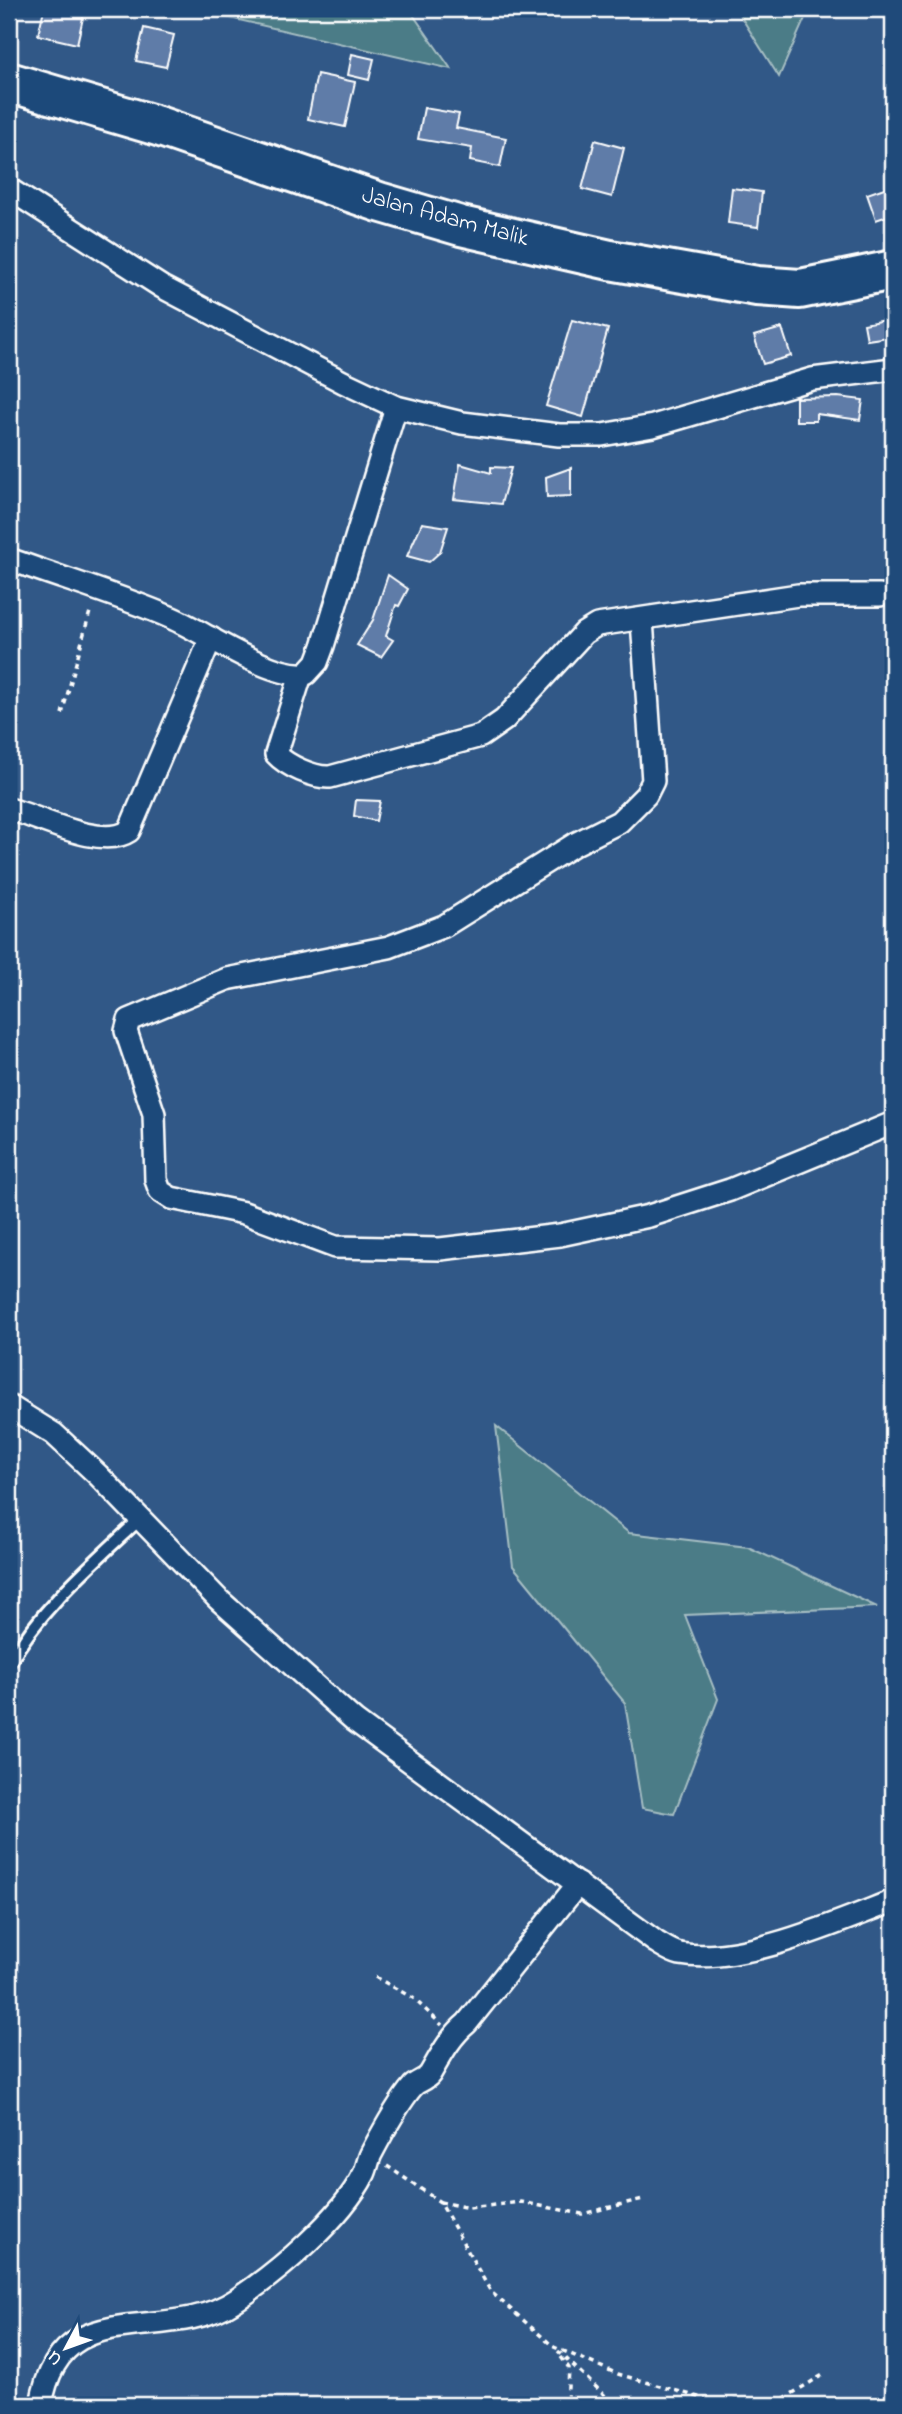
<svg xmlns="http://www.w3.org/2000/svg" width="902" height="2414" viewBox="0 0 902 2414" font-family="'Indie Flower',sans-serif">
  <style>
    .green { fill: #4c7c87; stroke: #a6bec3; stroke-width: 2 }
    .building { fill: #5f7ba8; stroke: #fff; stroke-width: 2 }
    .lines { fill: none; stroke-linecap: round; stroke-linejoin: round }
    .lane-casing { stroke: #fff; stroke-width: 16 }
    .street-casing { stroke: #fff; stroke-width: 26 }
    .highway-casing { stroke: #fff; stroke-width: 44 }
    .path { stroke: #fff; stroke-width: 3.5; stroke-dasharray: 5 5; stroke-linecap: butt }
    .lane { stroke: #1f4a7a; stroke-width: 10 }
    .street { stroke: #1f4a7a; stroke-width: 21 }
    .highway { stroke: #1f4a7a; stroke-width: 38 }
    .labels { text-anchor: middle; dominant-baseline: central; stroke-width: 5; stroke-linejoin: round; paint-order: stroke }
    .street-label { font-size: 24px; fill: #fff; stroke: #1f4a7a }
  </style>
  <rect width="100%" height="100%" fill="#315887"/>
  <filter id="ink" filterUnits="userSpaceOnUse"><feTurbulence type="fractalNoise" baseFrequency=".0143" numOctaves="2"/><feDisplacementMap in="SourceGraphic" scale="14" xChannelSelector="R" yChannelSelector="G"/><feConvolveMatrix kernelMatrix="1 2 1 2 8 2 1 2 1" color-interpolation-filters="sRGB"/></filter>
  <g filter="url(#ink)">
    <g class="green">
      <path d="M 191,9 L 409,9 L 451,69 Z"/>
      <path d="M 736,9 L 809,9 L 779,77 Z"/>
      <path d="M 496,1426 L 629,1533 L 748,1547 L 877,1607 L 685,1615 L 718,1699 L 674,1814 L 642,1808 L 625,1703 L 513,1566 Z"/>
    </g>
    <g class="building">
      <path d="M 44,9 L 85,9 L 77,44 L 38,35 Z"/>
      <path d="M 144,28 L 174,35 L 166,67 L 136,61 Z"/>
      <path d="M 352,54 L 374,59 L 369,80 L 348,75 Z"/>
      <path d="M 317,74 L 355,82 L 345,127 L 308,119 Z"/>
      <path d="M 424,108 L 459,114 L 456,128 L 506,138 L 500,167 L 470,161 L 472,148 L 418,139 Z"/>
      <path d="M 595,140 L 624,148 L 612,197 L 582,189 Z"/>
      <path d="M 893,185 L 893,214 L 876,220 L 867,194 Z"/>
      <path d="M 732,188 L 762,192 L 758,227 L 728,223 Z"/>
      <path d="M 572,320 L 608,329 L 583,417 L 546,406 Z"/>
      <path d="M 885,320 L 888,337 L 867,340 L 864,324 Z"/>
      <path d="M 782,328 L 791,356 L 763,364 L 754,336 Z"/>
      <path d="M 838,397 L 863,400 L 860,420 L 816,414 L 816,421 L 796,421 L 796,398 Z"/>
      <path d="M 460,464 L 491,473 L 491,467 L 511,468 L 501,504 L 454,499 Z"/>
      <path d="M 571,468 L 571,496 L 547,497 L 546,477 Z"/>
      <path d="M 422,523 L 448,527 L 440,552 L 429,562 L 407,556 Z"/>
      <path d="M 388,575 L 408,589 L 399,606 L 396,605 L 386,636 L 393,640 L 381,657 L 357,645 L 373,620 Z"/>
      <path d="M 356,800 L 380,801 L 376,821 L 354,816 Z"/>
    </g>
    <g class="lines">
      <defs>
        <path id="lane" d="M 9,1664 C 41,1607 92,1564 139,1520"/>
        <g id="street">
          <path d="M 9,189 L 162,287 L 343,382 L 396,407 L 462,423 L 559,435 L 602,435 L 653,426 L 812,379 L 893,369"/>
          <path d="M 9,559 C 63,579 119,595 172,618 C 206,633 270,678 306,674 L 317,662 L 323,646 L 396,407"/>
          <path d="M 642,620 L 653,781 L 646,795 L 619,822 L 575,844 L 444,926 L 389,947 L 227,979 L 129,1020 L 126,1031 L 154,1114 L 156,1180 L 160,1191 L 171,1198 L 244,1213 L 335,1247 L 440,1249 L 560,1235 L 649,1216 L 730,1190 L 893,1123"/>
          <path d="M 301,675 L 276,754 C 287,766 314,778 330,777 L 481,736 L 504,720 L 584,633 L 597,625 L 798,595 L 880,595"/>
          <path d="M 9,809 C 40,817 101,850 129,831 L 211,638"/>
          <path d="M 9,1406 L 54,1434 L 98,1475 L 218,1599 L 355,1721 L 656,1942 C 663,1946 671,1952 680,1954 C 741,1965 836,1923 893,1901"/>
          <path d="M 41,2405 C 60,2289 164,2348 236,2300 C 278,2272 341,2219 364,2174 C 367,2168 368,2160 371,2154 C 381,2135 399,2102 413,2086 C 418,2081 426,2080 430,2074 C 441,2055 450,2037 467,2023 L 578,1884"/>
        </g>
        <path id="highway" d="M 9,82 L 158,126 L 379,202 L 461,226 L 610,260 L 757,286 L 800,289 L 893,270"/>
      </defs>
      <use href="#lane" class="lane-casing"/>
      <use href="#street" class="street-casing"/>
      <use href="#highway" class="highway-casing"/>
      <g class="path">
        <path d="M 62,714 L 91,608"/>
        <path d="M 375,1977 L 413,1998 L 442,2025"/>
        <path d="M 387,2166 L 440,2202 L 491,2292 L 554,2347 L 618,2374 L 712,2401 L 783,2399 L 826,2373"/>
        <path d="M 440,2202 L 469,2208 L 521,2202 L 582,2214 L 643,2199"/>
        <path d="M 558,2351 L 615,2405"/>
        <path d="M 561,2357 L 569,2368 L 567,2405"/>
      </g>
      <use href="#lane" class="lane"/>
      <use href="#street" class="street"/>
      <use href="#highway" class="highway"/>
    </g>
  </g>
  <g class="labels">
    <g class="street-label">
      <text transform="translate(445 218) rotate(15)">Jalan Adam Malik</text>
    </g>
  </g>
  <rect width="902" height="2414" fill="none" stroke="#1f4a7a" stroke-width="35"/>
  <rect x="18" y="18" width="867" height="2379" fill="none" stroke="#fff" stroke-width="2.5" filter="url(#ink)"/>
  <g transform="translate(66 2348) rotate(229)" stroke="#1f4a7a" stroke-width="5" paint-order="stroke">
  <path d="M0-5L12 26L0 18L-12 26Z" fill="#ffffff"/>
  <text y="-10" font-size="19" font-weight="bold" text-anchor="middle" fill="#ffffff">U</text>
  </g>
</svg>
